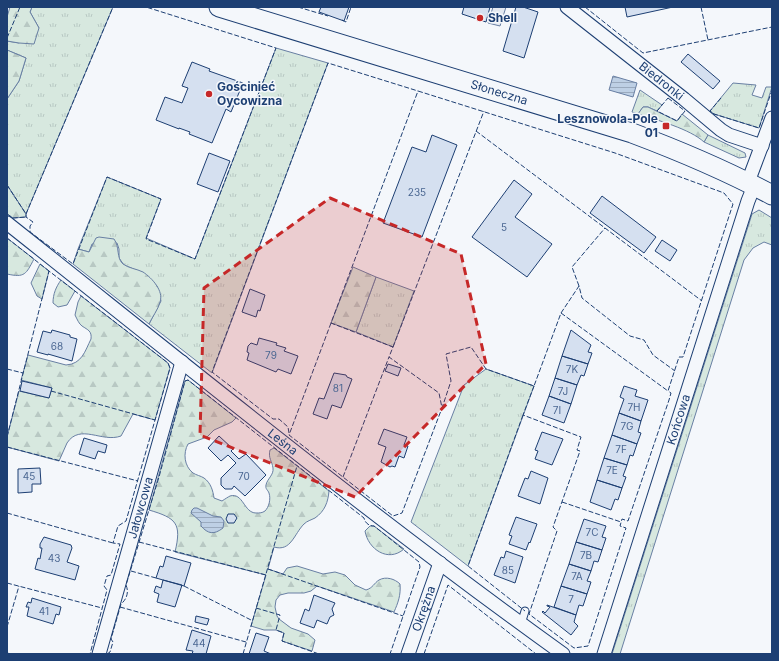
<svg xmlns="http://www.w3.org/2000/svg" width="779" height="661" font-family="Inter,sans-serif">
<defs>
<pattern id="grass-tufts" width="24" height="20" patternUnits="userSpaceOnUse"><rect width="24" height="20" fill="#d7e8df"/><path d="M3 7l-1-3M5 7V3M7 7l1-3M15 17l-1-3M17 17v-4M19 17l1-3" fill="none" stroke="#b8c8c3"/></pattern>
<pattern id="forest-firs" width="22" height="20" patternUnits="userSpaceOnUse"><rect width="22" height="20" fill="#d7e8df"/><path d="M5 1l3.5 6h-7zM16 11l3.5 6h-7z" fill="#b8c8c3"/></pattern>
<pattern id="water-rules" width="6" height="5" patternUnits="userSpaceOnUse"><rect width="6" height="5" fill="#bed0e5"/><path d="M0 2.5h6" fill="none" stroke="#9aaabe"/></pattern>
</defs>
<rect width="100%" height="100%" fill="#f4f7fb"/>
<path fill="url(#grass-tufts)" stroke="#687fa3" d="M32,7H113L26,214L7,185V99L19,81L26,58L7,50V41L19,43L39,28L30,12Z
M276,48L328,63L212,373L149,324L161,301L157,286L151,280L143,273L124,265L119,258V249L117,243L92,244L89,252L78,249L107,177L161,199L146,238L195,259Z
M733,83L756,85L752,95L762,98L766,87H772L759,128L714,114L710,111Z
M640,90L662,105L657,111L648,107H643L638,114L632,112Z
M708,135L745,153L746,157L739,158L704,142Z
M759,210L772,218V245L764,242L753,248L744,260L620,654H612L752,214Z
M376,277L414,291L393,347L356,332Z
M486,369L534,386L468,566L411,522L464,385Z"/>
<path fill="url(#forest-firs)" stroke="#687fa3" d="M10,7H32L30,12L39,28L34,44L19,43L7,41V17Z
M7,50L26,58L19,81L7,99Z
M643,107H648L677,121L682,114L708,135L704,142C690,129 657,120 638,114Z
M7,185L26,214V217L13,218L7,214Z
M99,237L114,239C120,247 116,258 123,264C128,268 137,269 143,272C152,278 164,291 160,302C158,310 152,317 149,324L73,264L78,249L89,252L96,238Z
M7,238L34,259C26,274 25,278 7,274Z
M40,264L49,271L42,299L37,296L31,283Z
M353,267L376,277L356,332L331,323Z
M61,280L75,291L67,305L58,307L53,303C53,294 56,287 61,280Z
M81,296L168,363L170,368L155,420L133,414L121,436C102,443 80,423 67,443C64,449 62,455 59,461L7,447V437L19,391L49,398L52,388L21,380L28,355L66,365C82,364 85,351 91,339C92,331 88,330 82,326C79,324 77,319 75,315L78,302Z
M188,380L236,418L232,422L214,430L207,437L188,444C183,453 184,466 193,473C196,475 201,476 204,478C211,483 213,491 214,498L222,501C225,499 228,497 230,496C243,492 244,513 256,513C260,513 262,513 265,511C269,507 271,499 269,493C268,490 265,489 266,485C267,479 274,475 273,468C272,461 268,458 270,450L274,448L329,491C328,502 325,511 315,518C311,520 307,521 304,524C294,534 291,552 274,547L268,569L283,574L287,568L297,566L323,574L335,572L345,575L355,585L366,590C373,588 374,583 379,580C386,576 395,579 400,584C401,595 398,603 394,612L317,586L311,591L304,593H288L280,595L276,600L275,607L277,616L279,619L291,628L308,634L315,640L312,651L282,641L284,633L276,630H264L251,626L266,575L175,552C182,523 176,518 149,510L185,381Z
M370,526H374L404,549C388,563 368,549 365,531Z"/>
<path fill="#e3e8f0" stroke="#687fa3" d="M493,7H506L500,26L488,23Z"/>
<path fill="url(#water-rules)" stroke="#687fa3" d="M613,76L637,83L633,97L609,90Z
M194,508H197L213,516L221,517L224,521L223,528C214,535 208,534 201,526V522L191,513L192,510Z"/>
<path fill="#d5e0f0" stroke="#1d3f73" d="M321,7H349L344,21L319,12Z
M464,7H490L486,22L462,14Z
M516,7H523L538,12L524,58L503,51Z
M625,7H673L627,17Z
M688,54L720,81L713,89L681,62Z
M192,62L210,69L209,71L243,83L231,112L226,109L212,143L189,134L190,132L179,128V129L156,120L165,97L182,103L188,88L182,86Z
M432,135L457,145L422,237L383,223L412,147L426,152Z
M209,153L230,161L218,192L197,184Z
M514,180L532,194L515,217L552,244L527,277L472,237Z
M602,196L656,237L644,253L590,213Z
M662,240L677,250L670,261L655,251Z
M250,289L265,295L260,311L258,310L256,317L242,312Z
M52,330L70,335V337L77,339L72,361L48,354V355L37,352L43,331L51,333Z
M571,330L591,345L588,352L592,353L588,364L562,356Z
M259,338L277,343L276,345L286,348L284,351L298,356L291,374L278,369L276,372L247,360L249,353L247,352L248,346L251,343L257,345Z
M562,356L588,364L584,376L581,375L577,385L555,378Z
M388,364L401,368L398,376L385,371Z
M334,373L346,375L347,377L352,379L341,408L332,405L327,419L313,414L319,398L324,399Z
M555,378L577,385L571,404L549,396Z
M22,381L52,388L49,398L20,391Z
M624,386L637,390L635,396L648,400L641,421L619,413L624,399L620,397Z
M549,396L571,404L564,423L542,415Z
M619,413L641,421L638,432L641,433L637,444L612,435Z
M384,429L407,437L404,445L408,446L404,458L399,456L395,467L392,466L390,467L381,462L386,447L378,444Z
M542,432L563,439L552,465L535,459L538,451L535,450Z
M612,435L637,444L633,456L630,455L627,465L604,458Z
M219,436L233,449L231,451L239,459L246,454L266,475L245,496L234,486L232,489H225L221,485V478L236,463L228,455L221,461L208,448Z
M84,438L107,445L105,453L98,451L95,459L79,454Z
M604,458L627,465L623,476L626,477L622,488L597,480Z
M40,468L41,484H32V492L18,493V469Z
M531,471L548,478L540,504L518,496L525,478L528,479Z
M597,480L622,488L618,500L615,499L611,510L590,502Z
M228,514H234L237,518L234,523H228L226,519Z
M516,517L537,524L530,543L529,542L526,550L509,544L512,536L509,535Z
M584,519L606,526L602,537L606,538L602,550L576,542Z
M44,537L71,545L72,548L67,562L79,566L75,580L35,569L38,558L40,559L42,548H40V544Z
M576,542L602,550L598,562L594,561L591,571L569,564Z
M506,551L523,557L515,583L494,575L501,557L504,558Z
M166,556L191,563L184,586L156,578L160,566L163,567Z
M569,564L591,571L587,581L591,582L587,594L561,586Z
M163,580L182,585L175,607L157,602L159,594L154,592L156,586L161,588Z
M561,586L587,594L583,606L579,605L576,615L554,607Z
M314,595L335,603L332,609L334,615L330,617L327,624L317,620L314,628L300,623L305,609L309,611Z
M32,598L61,607L59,615L56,614L53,624L27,616L29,607H26L28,602L31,603Z
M547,605L576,615L574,622L578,626L571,635L542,612L543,611L545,613L550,607L547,606Z
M196,616L209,619L207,625L195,622Z
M192,630L211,636L206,654H192L193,651L186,650Z
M256,633L269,637L264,651L271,654H249Z"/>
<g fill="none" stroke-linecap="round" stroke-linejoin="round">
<defs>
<path id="service" d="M521,624L525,611"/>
<g id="minor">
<path id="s1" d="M567,7L684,99L721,130L729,135L762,146"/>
<path d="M748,182L772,118"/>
<path id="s2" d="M7,223C191,369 372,517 563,654"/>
<path id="s3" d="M99,654L182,362"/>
<path id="s4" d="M408,654L440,563"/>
<path id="s5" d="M604,654L748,201L754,186"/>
</g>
<g id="secondary">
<path id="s6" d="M219,7L632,133C680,151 727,171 772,195"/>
</g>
</defs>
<use href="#service" stroke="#1d3f73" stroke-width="9"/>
<use href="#minor" stroke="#1d3f73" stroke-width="15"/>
<use href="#secondary" stroke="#1d3f73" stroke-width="21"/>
<use href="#service" stroke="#f4f7fb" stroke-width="7"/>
<use href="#minor" stroke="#f4f7fb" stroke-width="13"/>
<use href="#secondary" stroke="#f4f7fb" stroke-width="19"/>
<path stroke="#1d3f73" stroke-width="1" stroke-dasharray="5 2" stroke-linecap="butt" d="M298,7L328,16
M585,7L643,53L772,27
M701,7L708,40
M342,20L346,22L351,7
M7,38L20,7
M418,91L615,153L724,193L733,204L683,357H679L668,391L561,313L534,386L486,369L471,347L446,354L451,381L442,408L439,393L389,357L393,347L331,323Z
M668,98L685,111L677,121L657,111Z
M721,98L710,111L714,114L759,128L771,93
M476,131L702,301
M7,185L26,214V217L33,222L30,226V232L73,264L107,177L161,199L146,239L195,259L276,48L146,7
M7,214L13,218L26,217
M26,214L113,7
M7,238L49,271
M579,286L572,267L605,228
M561,313L579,286L582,298L630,336L644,340L653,355L675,371
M331,323L289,435L393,516L402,513L442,408
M393,347L484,111
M7,369L23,373
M534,386L523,415L581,437L577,450L580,451L553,527L557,531L529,614L574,648L588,646L626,528L620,526L622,519L628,521L669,400L671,393L668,391
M51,391L155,420
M523,415L468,566L525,611
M289,433L288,427L279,419H273L212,372L328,63L418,91
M7,437L49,271L168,363L170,368L126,521L118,526L113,543L120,544L111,575L107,576L104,586L107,590L90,654
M7,447L138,481
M343,477L389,357
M562,502L621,522
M7,513L113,543
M139,542L266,575
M268,569L403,616
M131,571L156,578
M7,583L102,608
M184,586L253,621
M120,607L246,642
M256,608L280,615L276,630L284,633L282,641L319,654
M7,627L19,586
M7,653L11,654
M107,654L110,652L113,642L111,639L121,604C127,599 129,592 126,585L159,477L185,381L188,380L364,518C365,523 369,526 374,526L419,562L420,567L390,654
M243,654L297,466
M424,654L448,585L536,654"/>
</g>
<path fill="#c62828" fill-opacity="0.2" stroke="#c62828" stroke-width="3" stroke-dasharray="8 5" stroke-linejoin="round" d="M330,198L461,254L486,364L355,497L200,435L204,288Z"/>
<g fill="#c62828" stroke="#f4f7fb" stroke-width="1.5">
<circle cx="480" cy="18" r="4"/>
<circle cx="209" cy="94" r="4"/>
<rect x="662" y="122" width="8" height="8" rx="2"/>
</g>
<g text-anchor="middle" stroke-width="3" stroke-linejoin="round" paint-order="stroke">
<g font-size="10" fill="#4b6792">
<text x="417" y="196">235</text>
<text x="504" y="231">5</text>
<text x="57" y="350">68</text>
<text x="271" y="359">79</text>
<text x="572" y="373">7K</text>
<text x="338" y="392">81</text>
<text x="563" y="395">7J</text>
<text x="634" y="411">7H</text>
<text x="557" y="414">7I</text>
<text x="627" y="430">7G</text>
<text x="621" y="453">7F</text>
<text x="612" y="474">7E</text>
<text x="29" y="480">45</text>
<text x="244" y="480">70</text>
<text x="592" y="536">7C</text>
<text x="586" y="559">7B</text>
<text x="54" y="562">43</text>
<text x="508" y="574">85</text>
<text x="577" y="580">7A</text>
<text x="571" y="603">7</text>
<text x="44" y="615">41</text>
<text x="199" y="647">44</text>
</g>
<g font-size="12" font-weight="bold" fill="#1d3f73" stroke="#f4f7fb" text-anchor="start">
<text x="488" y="22">Shell</text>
<text x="217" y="91">Gościnieć<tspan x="217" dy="14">Oycowizna</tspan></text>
<text x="658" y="123" text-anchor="end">Lesznowola-Pole<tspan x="658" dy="14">01</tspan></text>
</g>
<g font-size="12" fill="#1d3f73" stroke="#f4f7fb">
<text dy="4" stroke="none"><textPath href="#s1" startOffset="120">Biedronki</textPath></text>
<text dy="4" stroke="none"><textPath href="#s6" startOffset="293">Słoneczna</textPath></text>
<text dy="4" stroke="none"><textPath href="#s5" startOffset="246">Końcowa</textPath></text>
<text dy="4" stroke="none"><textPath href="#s2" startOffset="352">Leśna</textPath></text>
<text dy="4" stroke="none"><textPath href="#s3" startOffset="152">Jałowcowa</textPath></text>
<text dy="4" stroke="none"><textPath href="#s4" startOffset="48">Okrężna</textPath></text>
</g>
</g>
<rect width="779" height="661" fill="none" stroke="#1d3f73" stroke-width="16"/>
</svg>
